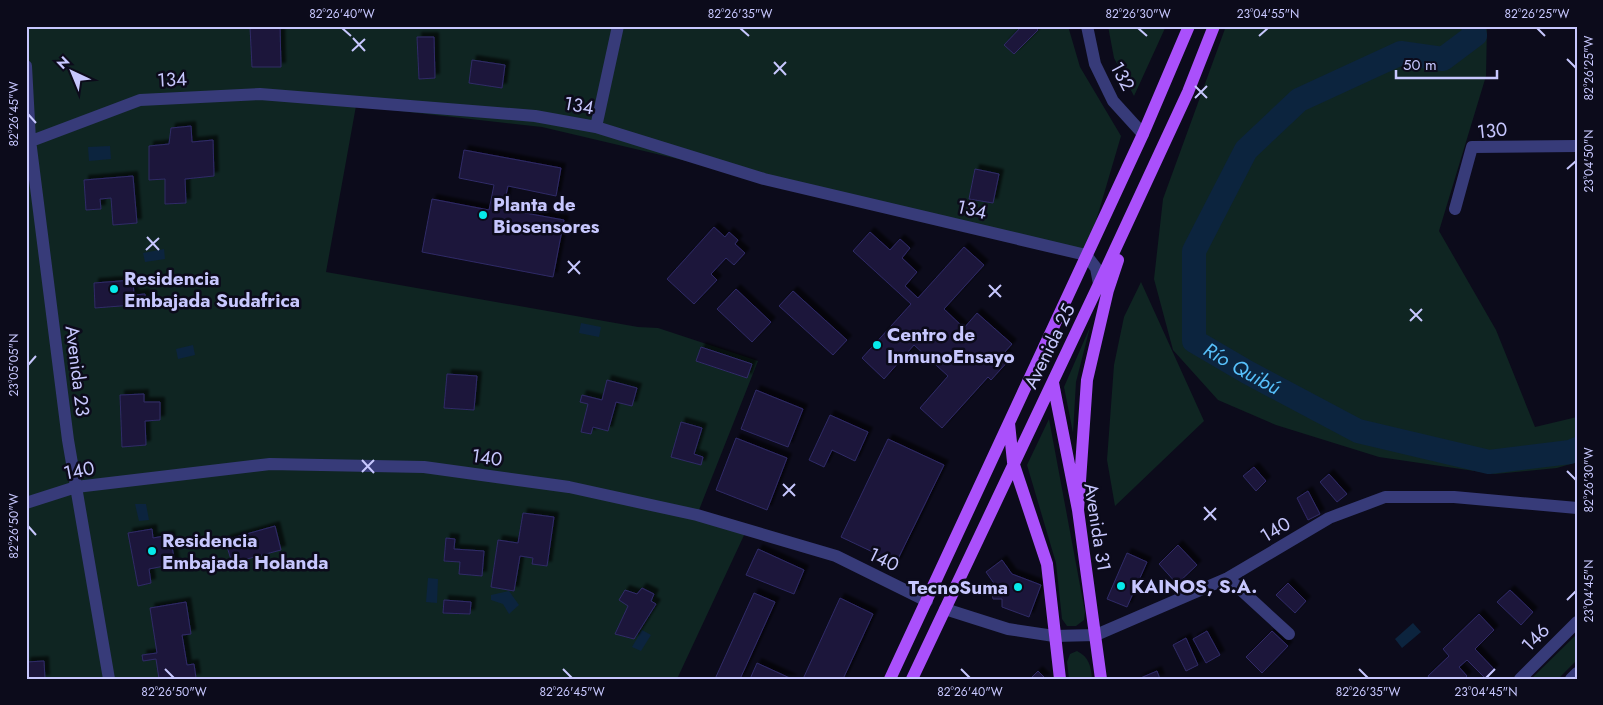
<svg xmlns="http://www.w3.org/2000/svg" width="1603" height="705" font-family="Jost,sans-serif">
<defs>
<filter id="shadow"><feDropShadow dx="4.5" dy="-4.5" stdDeviation="1" flood-color="#0009"/></filter>
</defs>
<rect width="100%" height="100%" fill="#0c0b1b"/>
<path fill="#0f2522" d="M26,26H1068L1080,67L1121,136L1086,255L542,127L356,106L326,272L638,327L658,328L758,361L697,515L746,531L677,679H26Z
M1108,26H1166L1134,96L1114,58Z
M1226,26H1487L1486,76L1439,231L1496,330L1535,427L1577,417V462L1557,468L1495,474L1379,457L1276,425L1218,400L1173,350L1154,279L1163,199Z
M1141,282L1204,421L1115,506L1107,460L1114,365L1124,317Z
M1090,327L1076,382L1073,433L1064,387Z
M1049,419L1085,612L1084,620L1076,626H1067L1062,619L1056,563L1027,465Z
M1577,634V660L1558,679H1531Z
M1077,651C1089,657 1091,666 1092,679H1069L1067,662L1070,654Z"/>
<path fill="#0c243e" d="M110,146L111,159L89,161L88,147Z
M164,249L165,259L145,262L143,253Z
M581,323L601,327L599,337L579,333Z
M193,345L195,355L178,359L176,349Z
M135,504H146L149,520L139,521Z
M428,578L438,579L437,603L426,602Z
M509,591L519,605L509,614L503,604L491,600V595Z
M1413,623L1421,632L1402,648L1395,639Z
M642,630L651,635L641,651L632,647Z"/>
<g fill="none" stroke-linecap="round" stroke-linejoin="round">
<path stroke="#0c243e" stroke-width="24" id="s1" d="M1473,26L1475,35L1443,59L1401,53L1299,100L1246,150L1194,251V341L1247,372L1358,431L1489,462L1570,452L1577,449"/>
</g>
<path fill="#1b183b" stroke="#302a67" filter="url(#shadow)" d="M280,26L281,67H252L250,27Z
M1022,26H1034L1038,30L1014,54L1004,45Z
M417,37H434L435,78L419,79Z
M472,60L505,65L502,88L469,83Z
M191,126L192,142L213,140L214,176L185,179L186,203L165,204V179L149,180V146L169,144L171,128Z
M464,150L561,168L556,196L508,186L503,209L564,220L553,277L422,252L432,199L489,210L494,185L459,178Z
M975,169L999,174L993,203L969,199Z
M133,176L137,223L113,225L111,198L100,199L101,209L86,210L84,180Z
M714,227L725,237L729,232L738,240L735,244L745,253L734,265L726,258L711,274L717,280L694,304L667,279Z
M870,232L890,250L900,239L910,248L902,258L917,272L905,286L918,298L964,247L984,265L944,309L964,328L977,313L1012,344L1004,353L1010,359L991,380L988,377L942,428L920,408L948,376L914,345L884,379L862,358L911,304L853,251Z
M133,280L134,295L145,294L146,304L95,308L94,283Z
M736,289L771,322L752,342L717,309Z
M793,291L847,340L833,355L779,306Z
M701,347L752,364L747,378L696,361Z
M447,374L477,376L474,410L444,408Z
M607,380L637,388L632,406L616,402L608,431L593,427L591,434L581,432L588,404L580,402L582,395L602,400Z
M756,390L803,409L788,447L741,429Z
M144,394V402H160V420L145,421L146,445L122,447L120,395Z
M830,415L868,432L855,461L832,450L824,467L809,460Z
M681,422L702,428L694,454L703,457L701,465L671,457Z
M736,438L787,458L767,510L716,490Z
M888,439L944,465L896,563L841,537Z
M1254,467L1266,481L1256,491L1243,476Z
M1329,474L1347,494L1337,502L1320,482Z
M1308,491L1320,514L1308,520L1297,498Z
M523,513L554,517L547,566L532,564L533,558L520,556L514,591L491,587L498,540L518,543Z
M275,526L281,550L232,563L225,540Z
M152,529L153,538L170,535L175,564L149,569L151,583L138,586L128,533Z
M446,538L455,539L454,549L484,551L482,576L459,574L460,562L444,561Z
M1178,545L1197,565L1177,584L1159,564Z
M758,549L804,570L794,594L746,575Z
M1127,553L1147,562L1127,607L1107,599Z
M1002,560L1012,574L1041,585L1029,617L1002,607V599H993L992,593L998,589L986,572Z
M1288,583L1306,601L1295,613L1276,595Z
M642,588L654,594L651,601L656,604L634,639L615,634L628,606L619,600L625,590L637,594Z
M1510,590L1533,612L1521,625L1497,602Z
M754,593L775,602L740,679H715Z
M840,598L873,614L843,679H803Z
M444,600L471,602L470,614L443,613Z
M186,602L191,634L182,635L187,665L194,664L196,678L159,679L156,659L143,661L142,655L157,653L150,608Z
M1479,614L1494,630L1475,649L1494,669L1485,678L1467,660L1459,667L1467,676L1464,679H1430L1428,676L1449,656L1443,649Z
M1207,631L1220,655L1206,663L1193,639Z
M1272,631L1288,646L1262,673L1246,657Z
M1186,638L1198,665L1186,671L1173,645Z
M44,661L45,679H26V662Z
M757,663L792,679H750Z
M1038,671L1046,679H1030Z
M1157,671L1160,679H1138Z"/>
<g fill="none" stroke-linecap="round" stroke-linejoin="round">
<path stroke="#373b79" stroke-width="12" d="M1087,26L1095,64L1113,101L1143,134
M26,66L30,140L68,440L109,679
M596,127L618,26
M26,143L140,100L260,94L535,116L596,127L764,179L1086,255L1096,268L1099,284
M1455,209L1472,147L1577,146
M26,503L76,487L270,464L424,467L569,487L697,515L836,556L927,601
M1228,578L1289,634
M945,609L1008,629L1054,636L1096,635L1228,578L1329,518L1385,497H1454L1577,508
M1520,679L1577,622
M1571,679L1577,673"/>
<path stroke="#aa50fb" stroke-width="12" d="M1053,383L1078,510L1101,679
M1009,423L1013,462L1047,564L1060,679
M1078,510L1087,380L1108,290L1118,260
M890,679L1143,134L1189,26
M912,679L1099,284L1188,92L1214,26"/>
</g>
<path fill="none" stroke="#c7c7fe" stroke-width="2" d="M342,28L351,36M740,28L749,36M1138,28L1147,36M1537,28L1545,36M1259,36L1268,28M353,38L365,51M352,51L365,39M1567,59L1576,68M774,62L786,75M774,74L786,62M1195,86L1207,98M1195,98L1207,86M28,114L36,123M1567,169L1576,161M147,237L159,250M146,250L159,238M568,261L580,274M568,273L580,261M989,285L1001,297M989,297L1001,285M1410,309L1422,321M1410,321L1422,309M28,365L36,356M362,460L374,473M1567,471L1576,480M362,472L374,460M783,484L795,496M783,496L795,484M1204,507L1216,520M1204,520L1216,508M28,526L36,535M1567,600L1576,591M165,669L174,678M563,669L572,678M961,669L970,678M1359,669L1368,678M1486,678L1495,669"/>
<g fill="#06eaea" stroke="#0c0b1b" stroke-width="2">
<circle cx="483" cy="215" r="5"/>
<circle cx="114" cy="289" r="5"/>
<circle cx="877" cy="345" r="5"/>
<circle cx="152" cy="551" r="5"/>
<circle cx="1121" cy="586" r="5"/>
<circle cx="1018" cy="587" r="5"/>
</g>
<g text-anchor="middle" stroke-width="5" stroke-linejoin="round" paint-order="stroke">
<g font-size="19" fill="#c7c7fe" stroke="#0c0b1b">
<text transform="translate(1123 76) rotate(62)" y="7">132</text>
<text transform="translate(172 79) rotate(-3)" y="7">134</text>
<text transform="translate(579 105) rotate(10)" y="7">134</text>
<text transform="translate(1492 130) rotate(-6)" y="7">130</text>
<text transform="translate(972 209) rotate(13)" y="7">134</text>
<text transform="translate(1049 346) rotate(-64)" y="7">Avenida 25</text>
<text transform="translate(78 371) rotate(83)" y="7">Avenida 23</text>
<text transform="translate(487 457) rotate(8)" y="7">140</text>
<text transform="translate(79 470) rotate(-11)" y="7">140</text>
<text transform="translate(1098 527) rotate(81)" y="7">Avenida 31</text>
<text transform="translate(1275 529) rotate(-31)" y="7">140</text>
<text transform="translate(884 559) rotate(26)" y="7">140</text>
<text transform="translate(1535 637) rotate(-45)" y="7">146</text>
</g>
<g font-size="19" font-weight="bold" fill="#c7c7fe" stroke="#0c0b1b" text-anchor="start">
<text x="493" y="211">Planta de<tspan x="493" dy="22">Biosensores</tspan></text>
<text x="124" y="285">Residencia<tspan x="124" dy="22">Embajada Sudafrica</tspan></text>
<text x="887" y="341">Centro de<tspan x="887" dy="22">InmunoEnsayo</tspan></text>
<text x="162" y="547">Residencia<tspan x="162" dy="22">Embajada Holanda</tspan></text>
<text x="1131" y="593">KAINOS, S.A.</text>
<text x="1008" y="594" text-anchor="end">TecnoSuma</text>
</g>
<g font-size="20" font-style="italic" fill="#57c0fb" stroke="#0c0b1b">
<text dy="7" stroke="none"><textPath href="#s1" startOffset="536">Río Quibú</textPath></text>
</g>
</g>
<rect width="1603" height="705" fill="none" stroke="#0c0b1b" stroke-width="55"/>
<g transform="translate(72 72) rotate(316)" stroke="#0c0b1b" stroke-width="4" paint-order="stroke">
<path d="M0-4L9 19L0 12L-9 19Z" fill="#c7c7fe"/>
<text y="-8" font-size="14" font-weight="bold" text-anchor="middle" fill="#c7c7fe">N</text>
</g>
<path d="M1396 70v8h101v-8" fill="none" stroke="#c7c7fe" stroke-width="2.5"/>
<text x="1403" y="70" font-size="15" fill="#c7c7fe" stroke="#0c0b1b" stroke-width="4" paint-order="stroke">50 m</text>
<rect x="28" y="28" width="1548" height="650" fill="none" stroke="#c7c7fe" stroke-width="2"/>
<g font-size="12" text-anchor="middle" fill="#c7c7fe">
<text x="342" y="18">82°26'40"W</text>
<text x="740" y="18">82°26'35"W</text>
<text x="1138" y="18">82°26'30"W</text>
<text x="1268" y="18">23°04'55"N</text>
<text x="1537" y="18">82°26'25"W</text>
<text transform="translate(1589 68) rotate(-90)" y="4">82°26'25"W</text>
<text transform="translate(14 114) rotate(-90)" y="4">82°26'45"W</text>
<text transform="translate(1589 161) rotate(-90)" y="4">23°04'50"N</text>
<text transform="translate(14 365) rotate(-90)" y="4">23°05'05"N</text>
<text transform="translate(1589 480) rotate(-90)" y="4">82°26'30"W</text>
<text transform="translate(14 526) rotate(-90)" y="4">82°26'50"W</text>
<text transform="translate(1589 591) rotate(-90)" y="4">23°04'45"N</text>
<text x="174" y="696">82°26'50"W</text>
<text x="572" y="696">82°26'45"W</text>
<text x="970" y="696">82°26'40"W</text>
<text x="1368" y="696">82°26'35"W</text>
<text x="1486" y="696">23°04'45"N</text>
</g>
</svg>
